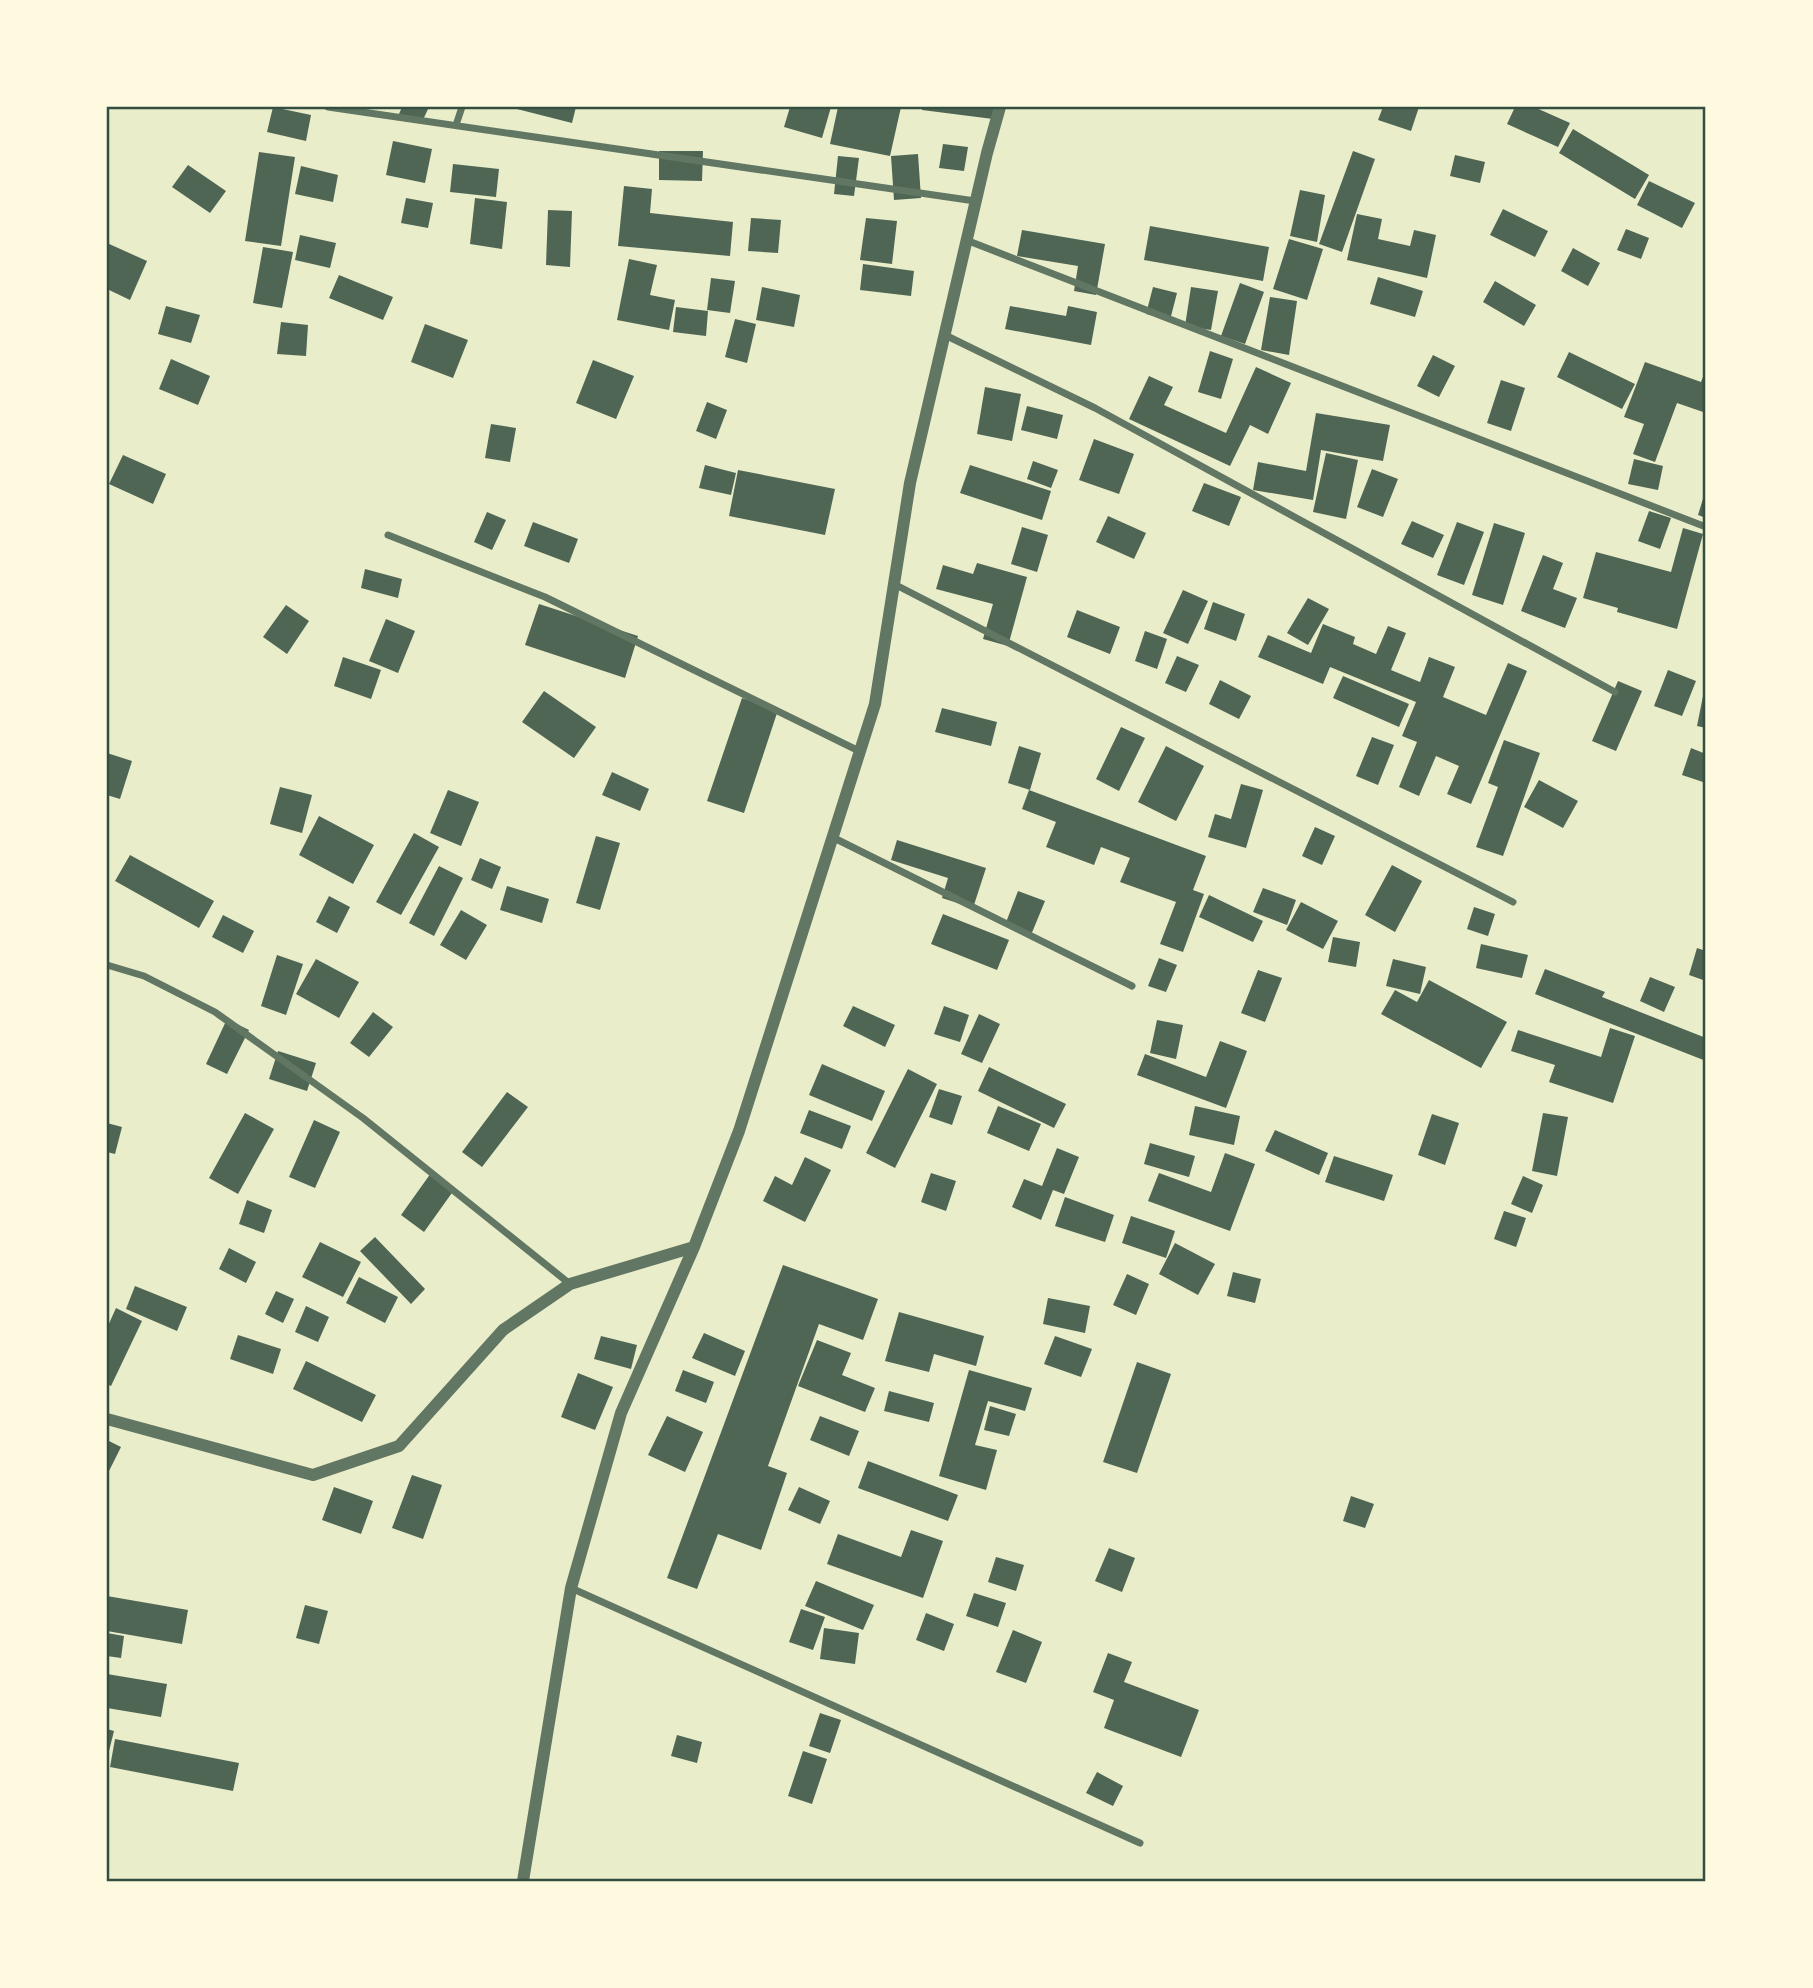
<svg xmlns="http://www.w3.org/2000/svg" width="1813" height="1988" font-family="'Crimson Pro',serif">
<rect width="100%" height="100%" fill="#e9edc9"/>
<path fill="#4f6655" d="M273,107L311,115L306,141L267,132Z
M402,107H429L421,124L399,114Z
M509,107H576L572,123Z
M790,107H831L822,138L784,127Z
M838,107H901L890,156L830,144Z
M922,107H995L993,119L922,110Z
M1383,107H1419L1411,131L1378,120Z
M1515,107H1534L1570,123L1558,147L1507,124Z
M1573,129L1649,175L1635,199L1559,153Z
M393,141L432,149L425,183L386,175Z
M943,144L968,147L964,171L939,168Z
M659,151H703L702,181L659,180Z
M1353,151L1375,159L1342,252L1319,244Z
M259,152L295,157L281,246L245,241Z
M918,154L921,198L894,200L891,156Z
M1455,155L1485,162L1480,183L1450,176Z
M838,156L859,158L854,196L834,194Z
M453,164L499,169L496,197L450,192Z
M188,165L226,191L210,213L172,187Z
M301,166L338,175L333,202L295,194Z
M1649,181L1695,203L1682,228L1637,205Z
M624,186L652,189L650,213L733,222L730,256L618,246Z
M1300,190L1325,195L1317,242L1290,236Z
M406,198L433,203L428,228L401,223Z
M475,198L507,202L502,249L470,244Z
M1503,209L1548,231L1535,257L1490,235Z
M548,210L572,211L570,267L546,265Z
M1357,214L1382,219L1378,239L1410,246L1414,230L1436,235L1427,278L1347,260Z
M751,218L781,220L778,253L748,251Z
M866,218L897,221L892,264L860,260Z
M1150,226L1269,247L1263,281L1144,260Z
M1626,229L1649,238L1641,259L1617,250Z
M1022,230L1105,244L1096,295L1074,291L1078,266L1017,256Z
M300,235L336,243L330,268L295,260Z
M1289,239L1323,249L1307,300L1273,289Z
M107,243L147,261L130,300L107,289Z
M263,247L293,252L282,308L253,303Z
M1573,248L1600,263L1588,286L1561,271Z
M629,259L657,265L650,295L675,300L669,330L617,320Z
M863,264L914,271L911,296L860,290Z
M339,275L393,297L383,320L329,298Z
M1378,277L1423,291L1415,317L1370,304Z
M711,278L735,281L730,313L707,310Z
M1495,281L1536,305L1524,326L1483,302Z
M1240,283L1264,292L1245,344L1221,336Z
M762,287L800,295L794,327L756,320Z
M1153,287L1177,293L1170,320L1146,314Z
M1191,287L1218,291L1211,330L1185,326Z
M1270,297L1297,301L1289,355L1261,350Z
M166,306L200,315L191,343L158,334Z
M1010,306L1066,316L1068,306L1097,312L1091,345L1005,329Z
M676,307L708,311L706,336L673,332Z
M735,319L756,324L747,363L725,357Z
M281,322L308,325L306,356L277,354Z
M425,324L468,340L453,378L411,362Z
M1210,351L1233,359L1221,399L1198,392Z
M1569,352L1635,384L1622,409L1557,377Z
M1433,355L1455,366L1439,397L1417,386Z
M171,359L210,376L198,405L159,389Z
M593,360L634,376L616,419L576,403Z
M1645,362L1701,382L1706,369V413L1677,403L1655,462L1633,454L1644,424L1624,417Z
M1256,367L1291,383L1268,434L1250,425L1230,466L1129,419L1149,376L1173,387L1164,405L1226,433Z
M1501,380L1525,388L1511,431L1487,423Z
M985,387L1021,394L1012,441L977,434Z
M707,402L727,410L716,439L696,431Z
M1027,406L1063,415L1057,439L1021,430Z
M1316,413L1390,425L1383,461L1321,450L1313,500L1253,490L1258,462L1306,471Z
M491,424L516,428L510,462L485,458Z
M1094,439L1134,454L1119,494L1079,480Z
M1326,453L1358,460L1346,519L1313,512Z
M123,455L166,474L153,504L109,484Z
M1634,459L1663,466L1658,490L1628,484Z
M1033,461L1058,470L1051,488L1027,479Z
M705,465L736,473L731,495L699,488Z
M970,465L1051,491L1042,520L960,493Z
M1372,469L1398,479L1383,517L1357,507Z
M738,470L835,489L825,535L729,516Z
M1204,483L1241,497L1229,526L1192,511Z
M1706,489V518L1698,515Z
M1649,511L1671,518L1660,549L1638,541Z
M487,512L506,520L492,550L474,542Z
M1108,516L1146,533L1134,559L1096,542Z
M1412,521L1444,535L1433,558L1401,544Z
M533,522L578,539L569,563L524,546Z
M1457,522L1484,532L1464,585L1437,575Z
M1494,523L1525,533L1503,605L1472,595Z
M1022,527L1048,535L1037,572L1011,564Z
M1683,528L1703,534L1677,629L1617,612L1618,608L1583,598L1596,552L1671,572Z
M1543,555L1563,563L1553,589L1577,598L1565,628L1521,611Z
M977,563L1027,577L1008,646L983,639L993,604L936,589L943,565L973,574Z
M365,569L402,579L398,598L361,588Z
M1183,590L1208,601L1188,644L1163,633Z
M1308,598L1329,609L1308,645L1287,633Z
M1213,602L1245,614L1236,641L1204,629Z
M539,604L638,636L625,678L525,645Z
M286,605L309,621L287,654L263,637Z
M1077,610L1120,627L1110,654L1067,637Z
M386,619L415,631L398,673L369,661Z
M1323,624L1355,637L1353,644L1376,654L1388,626L1406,633L1391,670L1420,682L1429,657L1455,667L1443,697L1486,715L1508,663L1527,671L1471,804L1447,794L1459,766L1436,756L1419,796L1399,787L1417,742L1402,736L1416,702L1330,667L1323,684L1258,657L1268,635L1311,653Z
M1145,631L1167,639L1157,669L1135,661Z
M1177,656L1199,665L1186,692L1165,683Z
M343,657L381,670L371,699L334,686Z
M1668,670L1696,681L1682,716L1654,706Z
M1343,676L1409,704L1399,727L1333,698Z
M1220,680L1251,696L1239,719L1209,704Z
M1618,681L1642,691L1616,751L1592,741Z
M1705,686H1706V728L1697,726Z
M544,691L596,727L574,758L522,722Z
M742,698L778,710L744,813L707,801Z
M942,708L997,722L991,746L935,732Z
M1121,727L1145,738L1119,791L1096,779Z
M1372,737L1394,745L1378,785L1356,776Z
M1504,740L1540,753L1503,856L1476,847L1498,787L1488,783Z
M1019,746L1041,753L1030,790L1008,783Z
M1166,746L1204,766L1176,821L1138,802Z
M1691,748L1706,754V783L1682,775Z
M107,753L132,761L120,799L107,795Z
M612,772L649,789L640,811L602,795Z
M1539,780L1578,801L1563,828L1524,807Z
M1241,784L1263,790L1246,848L1208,837L1215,814L1231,819Z
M280,787L312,795L302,833L270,824Z
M448,790L479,802L461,846L430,833Z
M1029,790L1206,856L1193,890L1204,894L1183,952L1160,944L1176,902L1120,882L1130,858L1101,847L1094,865L1046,847L1056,822L1022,809Z
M319,816L374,845L353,884L299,855Z
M1315,827L1335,836L1322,865L1302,856Z
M414,833L439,847L401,915L376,902Z
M596,836L620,843L600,910L576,903Z
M897,840L986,868L973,908L942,898L948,878L891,860Z
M130,855L214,901L199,928L115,881Z
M480,858L501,867L492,889L471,880Z
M1392,865L1422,881L1395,932L1365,915Z
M439,866L463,878L434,936L409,923Z
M507,886L549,899L542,923L500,910Z
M1263,888L1296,900L1287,925L1253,912Z
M1018,891L1045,901L1031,935L1005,925Z
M1209,895L1263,921L1253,942L1199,917Z
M329,896L350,907L337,933L316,922Z
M1301,902L1338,921L1323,949L1286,930Z
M1474,907L1495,914L1488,936L1467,929Z
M461,910L487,925L466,960L440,945Z
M943,914L1009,940L997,970L931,944Z
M223,915L254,931L243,953L212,937Z
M1333,937L1360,942L1356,967L1328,962Z
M1481,944L1528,955L1522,978L1476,968Z
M1697,948L1706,951V981L1689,975Z
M277,955L303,964L286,1015L261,1006Z
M1159,958L1177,965L1166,992L1148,986Z
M316,959L359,982L339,1018L296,994Z
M1393,959L1426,967L1420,994L1386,986Z
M1545,969L1605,992L1602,997L1706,1038V1061L1535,994Z
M1258,970L1282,978L1265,1022L1241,1013Z
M1650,977L1675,987L1664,1012L1640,1001Z
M1429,980L1507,1022L1481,1068L1381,1014L1395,990L1417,1002Z
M853,1006L895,1025L885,1047L843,1026Z
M944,1006L969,1015L960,1042L934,1034Z
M373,1012L393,1027L369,1057L350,1043Z
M979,1014L1000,1024L982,1063L961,1054Z
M227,1019L249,1030L227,1074L206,1064Z
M1157,1020L1183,1025L1176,1059L1150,1053Z
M1610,1028L1635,1036L1613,1103L1549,1082L1555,1065L1511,1051L1518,1030L1601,1057Z
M1220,1041L1247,1051L1226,1108L1137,1075L1145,1054L1206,1077Z
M278,1051L316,1063L307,1091L269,1079Z
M822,1064L885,1091L872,1121L809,1095Z
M989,1067L1066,1104L1054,1128L978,1091Z
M908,1069L937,1084L895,1168L866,1153Z
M939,1089L962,1096L952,1125L929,1117Z
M507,1092L528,1107L482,1167L462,1152Z
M998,1106L1041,1124L1029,1151L987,1133Z
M1195,1106L1240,1116L1234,1145L1189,1135Z
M809,1110L851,1126L842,1149L800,1133Z
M245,1113L274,1129L238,1194L209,1178Z
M1543,1113L1568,1117L1557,1176L1532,1171Z
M1432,1114L1459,1123L1445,1165L1418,1155Z
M314,1120L340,1132L315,1188L289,1177Z
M107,1123L122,1127L115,1154L107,1152Z
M1275,1130L1328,1153L1319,1175L1265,1151Z
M1150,1143L1195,1156L1189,1177L1144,1164Z
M1057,1148L1079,1157L1064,1194L1053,1190L1041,1220L1012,1207L1024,1179L1042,1186Z
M1225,1153L1255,1164L1230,1231L1148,1201L1159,1173L1211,1192Z
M1334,1156L1393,1175L1384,1201L1325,1182Z
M805,1157L831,1170L805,1222L763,1201L775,1176L792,1185Z
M431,1173L454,1190L424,1232L401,1215Z
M931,1173L956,1181L946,1211L921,1202Z
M1523,1176L1543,1185L1532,1213L1511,1204Z
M1065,1197L1114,1215L1105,1242L1055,1226Z
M247,1200L272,1210L264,1233L239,1224Z
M1504,1211L1526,1218L1516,1247L1494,1239Z
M1131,1216L1175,1231L1166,1258L1122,1243Z
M375,1237L425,1289L411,1304L360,1251Z
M320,1242L361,1262L343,1297L302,1277Z
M1175,1243L1215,1264L1198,1295L1159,1274Z
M229,1248L256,1262L246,1283L219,1269Z
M783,1265L878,1299L863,1340L819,1324L768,1466L787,1473L761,1550L718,1534L697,1589L667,1578Z
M1233,1272L1261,1279L1255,1303L1227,1296Z
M1127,1274L1149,1284L1136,1315L1113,1305Z
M359,1277L398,1297L385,1323L346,1303Z
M135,1286L187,1307L177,1331L126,1309Z
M276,1291L294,1299L283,1323L265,1314Z
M1048,1298L1090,1306L1085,1333L1043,1324Z
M306,1306L329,1317L318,1342L295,1332Z
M116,1308L142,1321L111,1386L107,1384V1328Z
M899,1312L984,1336L976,1366L934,1354L929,1372L885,1361Z
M704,1333L745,1351L735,1376L692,1358Z
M238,1335L281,1349L273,1374L230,1359Z
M601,1336L637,1345L631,1369L594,1359Z
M1055,1336L1092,1349L1081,1377L1044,1364Z
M817,1340L851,1353L842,1375L875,1388L865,1412L798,1386Z
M306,1361L376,1395L362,1422L293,1389Z
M1137,1362L1171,1374L1137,1473L1103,1462Z
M683,1370L714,1382L706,1403L675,1391Z
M969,1370L1032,1388L1025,1411L988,1401L975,1445L997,1450L986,1490L939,1476Z
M578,1373L613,1387L595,1430L561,1417Z
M889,1391L934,1403L929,1422L884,1411Z
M990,1406L1016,1414L1009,1436L984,1430Z
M667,1416L703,1432L685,1472L648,1455Z
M820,1416L859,1431L849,1456L810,1440Z
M107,1440L121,1447L107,1475Z
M868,1461L958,1495L948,1521L858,1488Z
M412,1475L442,1485L423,1539L392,1528Z
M334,1487L373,1501L361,1534L322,1520Z
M799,1487L830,1501L820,1524L788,1510Z
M1351,1496L1374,1504L1365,1528L1343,1521Z
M911,1530L943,1541L923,1598L827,1564L838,1534L901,1557Z
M1109,1548L1135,1558L1122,1592L1095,1581Z
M996,1557L1024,1565L1016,1591L988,1582Z
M816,1581L874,1605L863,1630L805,1606Z
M974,1593L1006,1603L998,1627L966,1616Z
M107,1596L188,1610L182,1644L107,1631Z
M305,1605L328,1611L319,1644L296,1638Z
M801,1609L825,1617L813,1650L789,1642Z
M926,1613L954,1624L944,1651L916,1640Z
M824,1628L859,1633L855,1664L820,1659Z
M1013,1630L1042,1642L1026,1683L996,1672Z
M107,1633L124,1636L121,1658L107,1656Z
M1108,1653L1132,1662L1124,1682L1199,1710L1181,1757L1104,1728L1114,1700L1093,1692Z
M107,1674L167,1684L161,1717L107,1708Z
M820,1713L841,1720L830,1753L809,1746Z
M107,1729L114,1731L108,1755H107Z
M677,1735L702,1742L697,1763L671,1756Z
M115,1739L239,1763L233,1791L110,1767Z
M803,1751L827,1759L812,1804L788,1796Z
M1097,1772L1123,1786L1113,1806L1086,1793Z"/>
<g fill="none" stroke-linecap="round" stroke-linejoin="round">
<path stroke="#617663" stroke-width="7" d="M328,107L975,201
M456,125L462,107
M966,240L1706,527
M945,335L1095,408L1615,692
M388,535L545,597L859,751
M894,584L1513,902
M832,837L1132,986
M107,965L144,976L215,1012L363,1118L570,1284
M571,1588L1140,1843"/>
<path stroke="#617663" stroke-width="12" d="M107,1419L313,1475L399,1446L503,1330L570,1284L694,1247
M523,1881L571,1588L621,1413L694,1247L739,1131L875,704L910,483L987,153L1000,107"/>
</g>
<rect width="1813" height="1988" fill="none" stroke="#fefae0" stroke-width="217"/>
<rect x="108" y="108" width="1596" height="1772" fill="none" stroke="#344e41" stroke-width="2.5"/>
</svg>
